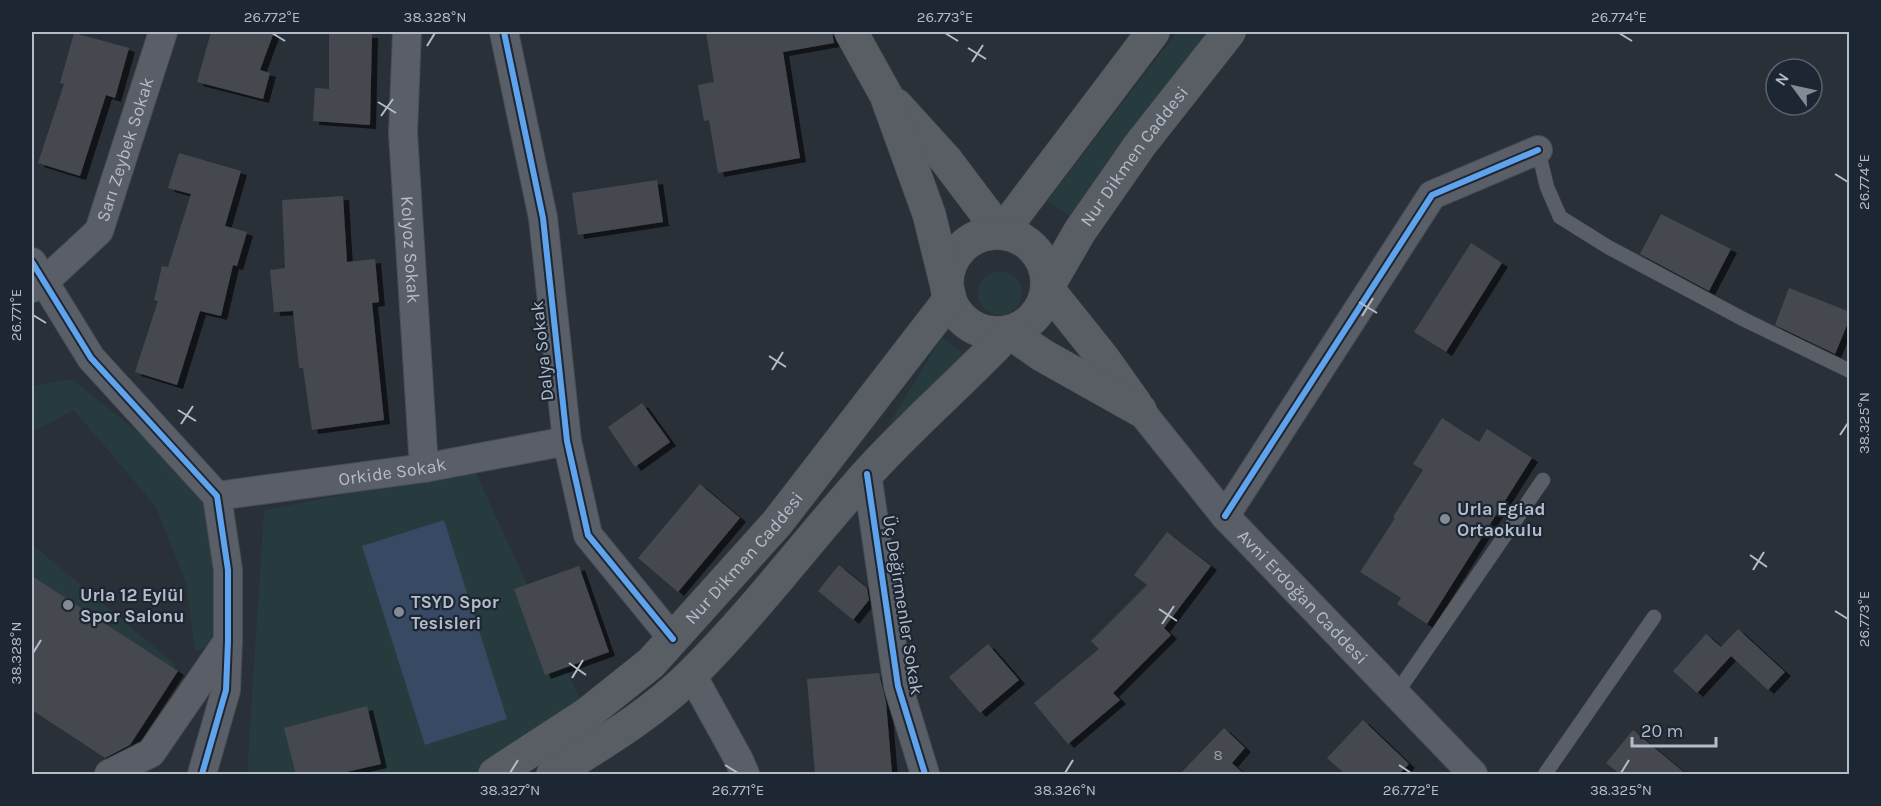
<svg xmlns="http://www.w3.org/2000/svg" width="1881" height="806" font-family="Karla,sans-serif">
<defs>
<filter id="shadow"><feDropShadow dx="6" dy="4" stdDeviation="0" flood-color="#0009"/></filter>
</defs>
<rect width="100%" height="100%" fill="#2a3038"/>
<path fill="#273a3e" d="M1177,32H1217L1071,217L1047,201Z
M978 293a22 22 0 1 1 44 0a22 22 0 1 1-44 0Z
M942,337L966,355L887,427Z
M72,379L217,496L228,641L195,651L186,582L156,507L74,410L32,432V386Z
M474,469L587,714L495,774H247L264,510Z
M32,544L176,665L126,746L32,679Z"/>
<path fill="#384963" d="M444,520L507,719L425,745L362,546Z"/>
<path fill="#444950" filter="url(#shadow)" d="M211,32H274L260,70L270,73L263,99L197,82Z
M706,32H832L834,43L783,52L800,158L718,173L709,120L704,121L698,85L714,82Z
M74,33L129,48L115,98L106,95L80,176L38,163L64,84L60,83Z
M329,34H372L370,125L313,121L315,88L329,89Z
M179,153L241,171L225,226L247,232L237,266L233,265L221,316L200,311L177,385L135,372L158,301L154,300L162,266L168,267L191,194L168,188Z
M657,180L663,222L578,235L572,193Z
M343,196L347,262L375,259L379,302L372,303L384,420L312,430L303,368H299L293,311L274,312L270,270L285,268L282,200Z
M1661,214L1731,249L1709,291L1640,254Z
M1471,243L1502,263L1446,352L1414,332Z
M1789,288L1850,312V318L1835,354L1775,325Z
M642,403L670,442L635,467L608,427Z
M1442,418L1479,442L1487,429L1532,458L1427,624L1397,604L1401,598L1360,572L1395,518L1393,517L1423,470L1413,464Z
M700,484L740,518L678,592L638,558Z
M1167,532L1211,566L1164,628L1171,635L1113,693L1120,700L1068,744L1034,703L1099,649L1091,641L1147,585L1134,575Z
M839,565L867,588L869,600L853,620L818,591Z
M579,566L609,652L545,675L514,589Z
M32,576L178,671L130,745L105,758L32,710Z
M1738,629L1785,672L1768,690L1731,656L1697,693L1673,671L1706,634L1721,647Z
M988,644L1019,680L980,713L949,677Z
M879,673L886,702L892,774H815L807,679Z
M367,706L381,764L338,774H296L284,728Z
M1363,720L1409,764L1399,774H1345L1327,758Z
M1224,728L1245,748L1232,763L1244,774H1180Z
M1633,730L1686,774H1620L1606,763Z"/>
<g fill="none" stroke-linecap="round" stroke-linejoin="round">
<defs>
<path id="lane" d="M1538,150L1547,187L1560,217L1608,247L1743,319L1850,371
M1396,694L1543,480
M1545,774L1654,617"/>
<g id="street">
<path id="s1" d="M407,32L403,133L424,468"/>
<path d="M504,32L543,218L567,441L588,535L673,639"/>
<path d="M32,262L91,358L217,496L228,570V641L226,690L202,774"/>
<path id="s2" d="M32,288L44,282L99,231L163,32"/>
<path id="s3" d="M1140,410L1225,516L1473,774"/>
<path d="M867,474L898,686L925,774"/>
<path id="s4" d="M217,496L424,468L567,441"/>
<path d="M1225,516L1432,195L1538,150"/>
<path d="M692,675L739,760L745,774"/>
<path d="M109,774L151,753L228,641"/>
</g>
<g id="secondary">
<path d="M896,105L946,160L1001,233L1153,32"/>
<circle cx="997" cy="283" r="50"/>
<path id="s5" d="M1135,403L1103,358L1047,288L1080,231L1140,145L1229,32"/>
<path id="s6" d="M495,774L587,714L651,663L777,523L950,299L929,214L886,95L851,32"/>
<path d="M553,774C601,744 652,714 693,673C755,611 808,540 867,474C912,424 963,381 1009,332L1042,355L1140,410"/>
</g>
</defs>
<use href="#lane" stroke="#484c53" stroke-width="15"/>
<use href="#street" stroke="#484c53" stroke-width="30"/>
<use href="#secondary" stroke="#484c53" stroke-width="34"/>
<use href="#lane" stroke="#5a5e66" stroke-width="14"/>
<use href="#street" stroke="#5a5e66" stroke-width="28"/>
<use href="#secondary" stroke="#595d64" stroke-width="33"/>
<defs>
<path id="cycleway" d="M504,32L543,218L567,441L588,535L673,639
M32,262L91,358L217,496L228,570V641L226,690L202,774
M867,474L898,686L925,774
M1225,516L1432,195L1538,150"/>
</defs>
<use href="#cycleway" stroke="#1d2633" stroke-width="10"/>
<use href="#cycleway" stroke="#60a3ed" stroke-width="6"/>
</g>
<path fill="none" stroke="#b4bcc9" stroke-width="2" d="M272,33L285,41M945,33L958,41M1619,33L1632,41M427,46L435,33M968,48L986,59M972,62L983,45M378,102L396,113M381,116L393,99M1835,174L1848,182M1359,302L1377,313M33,315L46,323M1362,316L1373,298M769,356L786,367M772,370L783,352M178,410L196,421M181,424L193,406M1840,435L1848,423M1750,555L1767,567M1753,570L1764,552M1159,609L1177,621M1835,611L1848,619M1162,624L1174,606M33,653L41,640M569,663L586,675M572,678L583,660M725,765L738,773M1399,765L1411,773M510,773L518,760M1065,773L1073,760M1621,773L1629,760"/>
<g fill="#848b96" stroke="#1d2633" stroke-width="2">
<circle cx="1445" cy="519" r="6"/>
<circle cx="68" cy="605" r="6"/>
<circle cx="399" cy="612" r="6"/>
</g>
<g text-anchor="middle" stroke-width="4.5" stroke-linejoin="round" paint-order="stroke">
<g font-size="15" fill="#989fab">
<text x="1218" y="760">8</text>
</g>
<g font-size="18" fill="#b4bcc9" stroke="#1d2633">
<text dy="6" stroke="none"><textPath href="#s2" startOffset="174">Sarı Zeybek Sokak</textPath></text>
<text dy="6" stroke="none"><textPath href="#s5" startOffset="303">Nur Dikmen Caddesi</textPath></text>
<text dy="6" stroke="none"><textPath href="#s1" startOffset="218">Kolyoz Sokak</textPath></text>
<text transform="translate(542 351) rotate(-96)" y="6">Dalya Sokak</text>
<text dy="6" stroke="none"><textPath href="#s4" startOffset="177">Orkide Sokak</textPath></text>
<text dy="6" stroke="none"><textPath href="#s6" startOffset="332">Nur Dikmen Caddesi</textPath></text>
<text dy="6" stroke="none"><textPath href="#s3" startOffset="248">Avni Erdoğan Caddesi</textPath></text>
<text transform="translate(903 605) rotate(81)" y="6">Üç Değirmenler Sokak</text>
</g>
<g font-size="18" font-weight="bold" fill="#b4bcc9" stroke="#1d2633" text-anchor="start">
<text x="1457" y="515">Urla Egiad<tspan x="1457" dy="21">Ortaokulu</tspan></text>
<text x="80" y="601">Urla 12 Eylül<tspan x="80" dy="21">Spor Salonu</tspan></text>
<text x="411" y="608">TSYD Spor<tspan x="411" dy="21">Tesisleri</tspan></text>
</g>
</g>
<rect width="1881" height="806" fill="none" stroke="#1d2633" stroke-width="66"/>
<g transform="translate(1794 87) rotate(303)"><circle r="28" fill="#1d2633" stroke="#59626f" stroke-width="1.5"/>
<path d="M0-4.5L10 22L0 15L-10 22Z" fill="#848b96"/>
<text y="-9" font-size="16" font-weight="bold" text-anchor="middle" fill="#b4bcc9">N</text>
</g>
<path d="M1632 737v9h84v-9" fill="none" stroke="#b4bcc9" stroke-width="3"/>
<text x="1641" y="737" font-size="18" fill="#b4bcc9" stroke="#1d2633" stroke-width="4.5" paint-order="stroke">20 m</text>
<rect x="33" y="33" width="1815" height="740" fill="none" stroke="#b4bcc9" stroke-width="2"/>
<g font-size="15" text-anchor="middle" fill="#b4bcc9">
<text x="272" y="22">26.772°E</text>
<text x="435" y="22">38.328°N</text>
<text x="945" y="22">26.773°E</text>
<text x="1619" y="22">26.774°E</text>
<text transform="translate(1864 182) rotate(-90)" y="5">26.774°E</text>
<text transform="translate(16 315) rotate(-90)" y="5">26.771°E</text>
<text transform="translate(1864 423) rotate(-90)" y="5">38.325°N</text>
<text transform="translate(1864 619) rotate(-90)" y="5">26.773°E</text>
<text transform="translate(16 653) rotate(-90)" y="5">38.328°N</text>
<text x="510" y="795">38.327°N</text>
<text x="738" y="795">26.771°E</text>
<text x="1065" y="795">38.326°N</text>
<text x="1411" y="795">26.772°E</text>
<text x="1621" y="795">38.325°N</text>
</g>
</svg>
